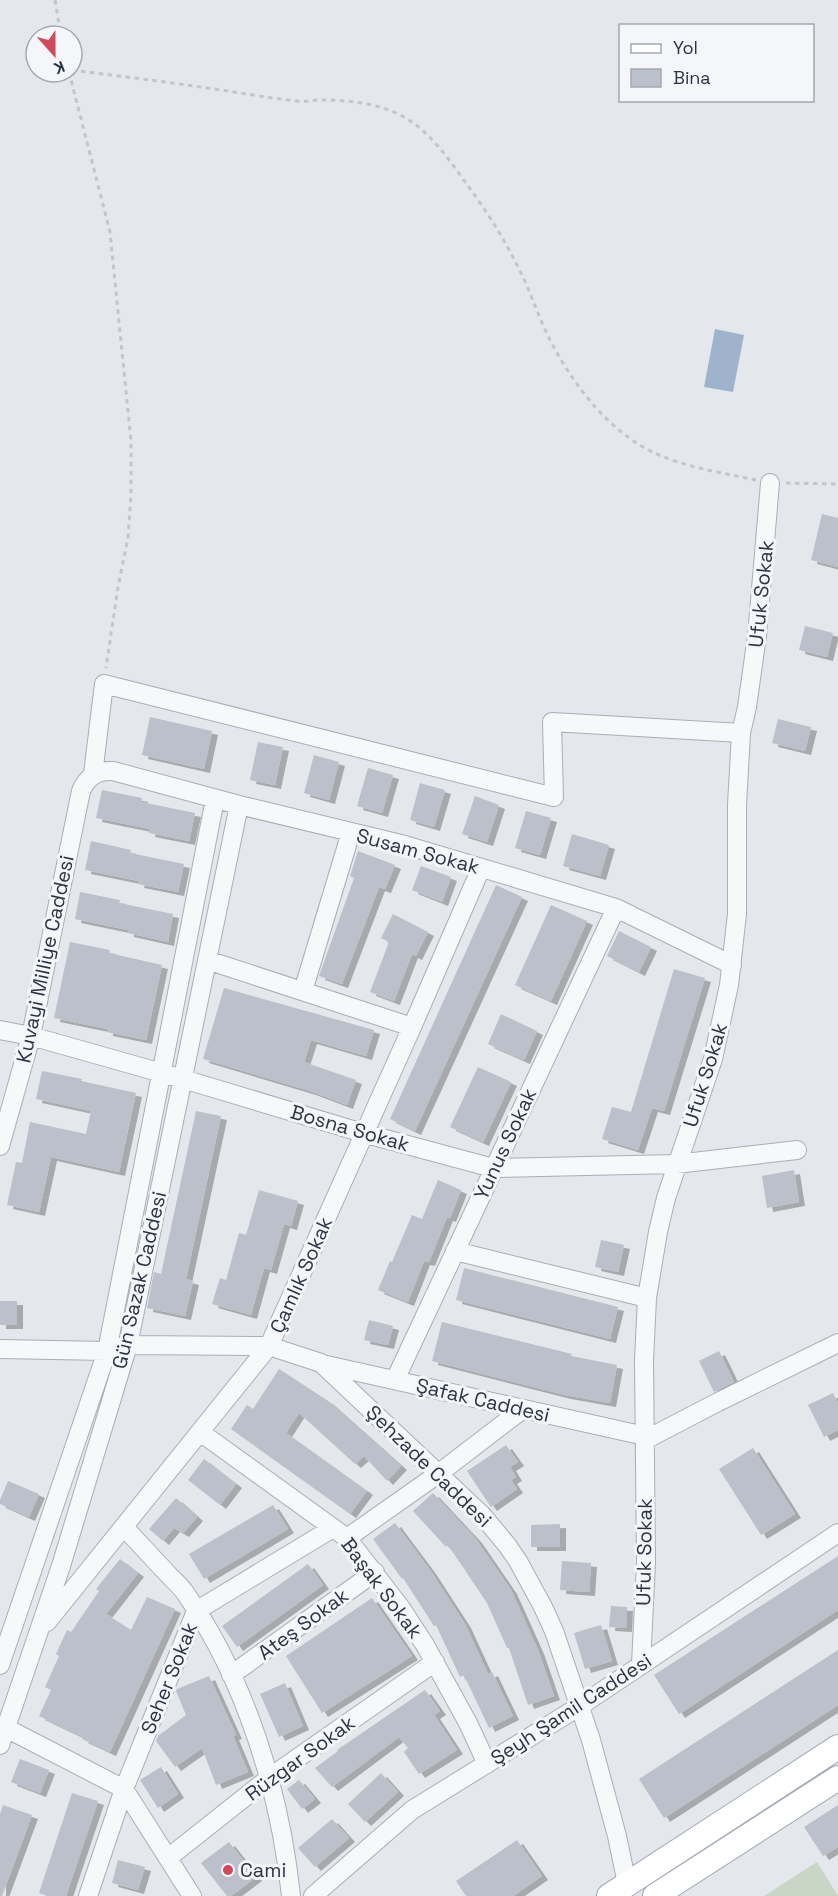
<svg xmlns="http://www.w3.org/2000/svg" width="838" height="1896" font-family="'Space Grotesk',sans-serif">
<defs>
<filter id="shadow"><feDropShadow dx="6" dy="4" stdDeviation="0" flood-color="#0004"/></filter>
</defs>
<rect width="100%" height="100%" fill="#e4e7ec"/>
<path fill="#c9d6c5" d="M817,1862L838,1896H764Z"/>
<path fill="#9fb4cc" d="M715,329L744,335L733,392L704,387Z"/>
<path fill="#bbc0ca" filter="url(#shadow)" d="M822,514L838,518V567L811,560Z
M805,626L833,633L827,657L799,650Z
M150,717L212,731L204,769L142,755Z
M778,719L811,727L805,751L772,743Z
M258,742L283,747L275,785L250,780Z
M314,755L339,762L329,800L304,793Z
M368,768L393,775L382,813L357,806Z
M420,783L445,790L434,827L410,820Z
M102,790L142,798L141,802L195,813L189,841L149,833L150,829L96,818Z
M475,796L499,805L487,842L462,834Z
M526,811L551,818L540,855L515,848Z
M572,834L609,845L600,876L563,866Z
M91,841L131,850L130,853L184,864L178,892L138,884L139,881L85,870Z
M358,851L395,865L385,889L379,887L342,984L319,976L354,878L350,876Z
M421,866L451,877L442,902L412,890Z
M496,885L522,897L415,1131L390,1119Z
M80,892L120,900L119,903L173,914L168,942L128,933V930L75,919Z
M551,905L587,921L551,1001L515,985Z
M393,914L428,932L416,956L412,954L394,1001L370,992L389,942L381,938Z
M619,931L651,947L639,972L607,956Z
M70,942L110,950L109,953L162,965L146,1040L107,1032V1029L54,1018Z
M674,969L705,978L664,1111L652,1108L638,1150L602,1139L612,1107L631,1112Z
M224,988L374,1030L366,1056L311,1040L304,1062L356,1080L347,1105L310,1091L203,1059Z
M501,1014L537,1031L524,1060L488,1044Z
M478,1067L511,1082L483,1142L450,1127Z
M42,1071L82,1079L81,1081L136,1093L119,1172L51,1157L39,1212L7,1205L16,1162L22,1163L30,1122L86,1134L91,1111L36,1099Z
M196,1111L221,1116L186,1279L193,1281L185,1316L147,1308L154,1272L161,1274Z
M794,1170L799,1202L767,1208L762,1176Z
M438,1180L461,1190L450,1218L447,1217L429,1262L424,1261L408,1302L378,1290L390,1261L392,1262L412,1215L422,1219Z
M259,1190L298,1201L291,1226L284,1224L271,1270L264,1268L251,1315L212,1304L220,1278L226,1280L239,1233L246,1235Z
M601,1240L624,1245L618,1272L595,1267Z
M464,1268L618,1307L610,1339L456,1300Z
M0,1301H17V1325H0Z
M369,1320L393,1326L388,1345L364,1340Z
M442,1322L572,1354L571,1356L617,1365L610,1403L565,1395L432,1361Z
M719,1351L734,1382L714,1392L699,1361Z
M279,1369L328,1401L401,1466L387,1481L364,1456L355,1464L299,1413L286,1433L367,1491L350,1514L231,1429L247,1405L253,1409Z
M833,1393L838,1403V1430L824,1437L808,1405Z
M506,1445L518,1462L510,1467L516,1477L511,1480L517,1489L491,1507L467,1471Z
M753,1448L795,1514L761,1535L719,1469Z
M204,1459L236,1484L220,1505L188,1480Z
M8,1481L39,1494L29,1517L0,1504V1500Z
M433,1493L476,1539L511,1590L538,1650L554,1696L528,1705L509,1648H507L487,1603L448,1545L446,1547L413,1511Z
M176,1498L197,1517L183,1533L174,1528L163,1541L149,1529Z
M273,1505L288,1529L204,1579L189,1554Z
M395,1523L430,1570L465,1624L488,1674L492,1672L513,1716L489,1728L464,1675L460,1677L436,1625L434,1626L403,1578L402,1579L373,1539Z
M560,1524V1547H531V1525Z
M838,1556V1610L679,1714L654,1675Z
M120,1559L138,1573L106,1614L131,1630L147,1597L175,1609L110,1752L82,1739L83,1737L39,1716L51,1690L45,1687L59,1656L56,1654L67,1630L71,1632L99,1591L96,1589Z
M562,1561L591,1563L589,1592L560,1590Z
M308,1564L323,1585L237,1647L222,1626Z
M372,1598L412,1656L322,1713L286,1656Z
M611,1606L627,1607L626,1628L609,1627Z
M601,1625L612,1661L585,1669L574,1633Z
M838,1650V1705L664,1818L639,1779Z
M209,1676L236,1735L233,1736L248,1772L216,1785L202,1748L175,1767L156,1741L158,1736L186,1715L176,1691L177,1689Z
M285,1683L303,1726L279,1737L260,1694Z
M425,1690L440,1711L434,1715L457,1750L419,1774L404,1752L408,1748L399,1737L332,1787L315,1768L338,1751L337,1750Z
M20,1759L49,1770L40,1793L11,1782Z
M161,1767L178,1794L158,1808L140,1780Z
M381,1773L398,1792L365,1822L348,1804Z
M299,1780L315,1799L302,1809L287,1789Z
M72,1793L98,1801L66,1896H48L39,1893Z
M3,1805L32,1815L2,1896H0V1814Z
M838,1805V1847L823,1856L804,1827Z
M332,1819L349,1838L315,1867L298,1848Z
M517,1840L542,1876L513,1896H466L456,1881Z
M229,1842L256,1877L231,1896H227L201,1863Z
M118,1860L145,1867L138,1890L112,1883Z"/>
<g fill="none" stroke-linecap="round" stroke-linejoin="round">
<defs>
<path id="minor" d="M93,774L104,684L554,797L552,722L741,733
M207,960L412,1027
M303,991L351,832
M0,1030L31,1036L183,1079L363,1133L493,1168L676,1164L797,1150
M0,1146L31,1036L81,791C87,777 97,770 113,771L239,805L405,845L616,908L732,965
M455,1251L647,1298
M0,1349L107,1351L128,1345L269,1346L321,1363L482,1515L507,1545L518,1561L543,1607L554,1631L591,1740L617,1836L627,1884
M322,1364L645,1436
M395,1380L616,908
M200,1432L347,1538L401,1608L425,1645L468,1723L487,1764
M645,1440L718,1402L838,1343
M124,1527C137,1541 151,1556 164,1570C171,1578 180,1585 186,1594C246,1681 280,1791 291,1896
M347,1538L438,1474L523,1409
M47,1622L269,1346L412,1027L481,868
M641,1664L646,1563L644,1360L647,1298L658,1232L666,1198L713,1059L729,985L737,914V805L741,733L747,707L757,636L770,483
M0,1665L107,1351L215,799
M231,1675L375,1572
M6,1728L124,1789L192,1896
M0,1745L61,1566L128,1345L239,805
M168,1858L269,1778L435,1662
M88,1896L124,1789L196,1611L333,1528
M313,1896L412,1810L580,1706L838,1533"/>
<path id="major" d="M609,1896L838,1747
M655,1896L838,1778"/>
</defs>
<use href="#minor" stroke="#a9aeb7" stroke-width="20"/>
<use href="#major" stroke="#a3abb8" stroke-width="26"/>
<path stroke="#c2c5cb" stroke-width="3" stroke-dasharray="4.5 4.5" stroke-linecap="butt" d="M55,0L61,36
M72,70C117,76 162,81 207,88C237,92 267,98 297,101C305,102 312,100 320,100C348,100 379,103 404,117C431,132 450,161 468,186C489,214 507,244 522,275C532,296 539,318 549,338C573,385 610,434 659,455C689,468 724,473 756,480
M69,72L110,232L131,441V495L128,538L118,587L106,668
M786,483L838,484"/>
<use href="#minor" stroke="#f7f8fa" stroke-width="18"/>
<use href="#major" stroke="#fff" stroke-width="24"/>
</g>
<circle fill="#d1495b" stroke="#f4f6f9" stroke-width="2" cx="228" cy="1870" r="6"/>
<g text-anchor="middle" stroke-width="6" stroke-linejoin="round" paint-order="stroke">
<g font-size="20" fill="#2b3445" stroke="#f4f6f9">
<text transform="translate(761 594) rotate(-84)" y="7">Ufuk Sokak</text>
<text transform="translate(418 851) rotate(15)" y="7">Susam Sokak</text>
<text transform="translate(45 959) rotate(-78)" y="7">Kuvayi Milliye Caddesi</text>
<text transform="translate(705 1075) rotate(-73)" y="7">Ufuk Sokak</text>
<text transform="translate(350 1128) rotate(16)" y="7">Bosna Sokak</text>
<text transform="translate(505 1144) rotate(-65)" y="7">Yunus Sokak</text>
<text transform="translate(301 1275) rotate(-66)" y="7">Çamlık Sokak</text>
<text transform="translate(139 1280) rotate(-77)" y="7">Gün Sazak Caddesi</text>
<text transform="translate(483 1400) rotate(13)" y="7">Şafak Caddesi</text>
<text transform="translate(429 1466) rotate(44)" y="7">Şehzade Caddesi</text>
<text transform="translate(644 1552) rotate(-89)" y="7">Ufuk Sokak</text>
<text transform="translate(382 1588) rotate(53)" y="7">Başak Sokak</text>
<text transform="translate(303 1624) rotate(-36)" y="7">Ateş Sokak</text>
<text transform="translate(169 1678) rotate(-68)" y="7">Seher Sokak</text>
<text transform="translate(571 1709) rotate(-33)" y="7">Şeyh Şamil Caddesi</text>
<text transform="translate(300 1758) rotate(-36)" y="7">Rüzgar Sokak</text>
</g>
<g font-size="20" fill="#2b3445" stroke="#f4f6f9" text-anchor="start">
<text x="240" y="1877">Cami</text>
</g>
</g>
<rect x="619" y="24" width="195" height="78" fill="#f4f6f9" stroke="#a4a8b1" stroke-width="1.5"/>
<rect x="631" y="44" width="30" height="9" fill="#ffffff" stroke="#a4a8b1" stroke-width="1.5"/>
<text x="673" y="54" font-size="18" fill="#2b3445">Yol</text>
<rect x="631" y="69" width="30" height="18" fill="#bbc0ca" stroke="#a4a8b1" stroke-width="1.5"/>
<text x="673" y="84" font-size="18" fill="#2b3445">Bina</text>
<g transform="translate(54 54) rotate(159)"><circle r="28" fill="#f4f6f9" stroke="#a4a8b1" stroke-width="1.5"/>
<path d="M0-4.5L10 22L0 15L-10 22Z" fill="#d1495b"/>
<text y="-9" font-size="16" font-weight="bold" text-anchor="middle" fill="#2b3445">K</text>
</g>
</svg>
